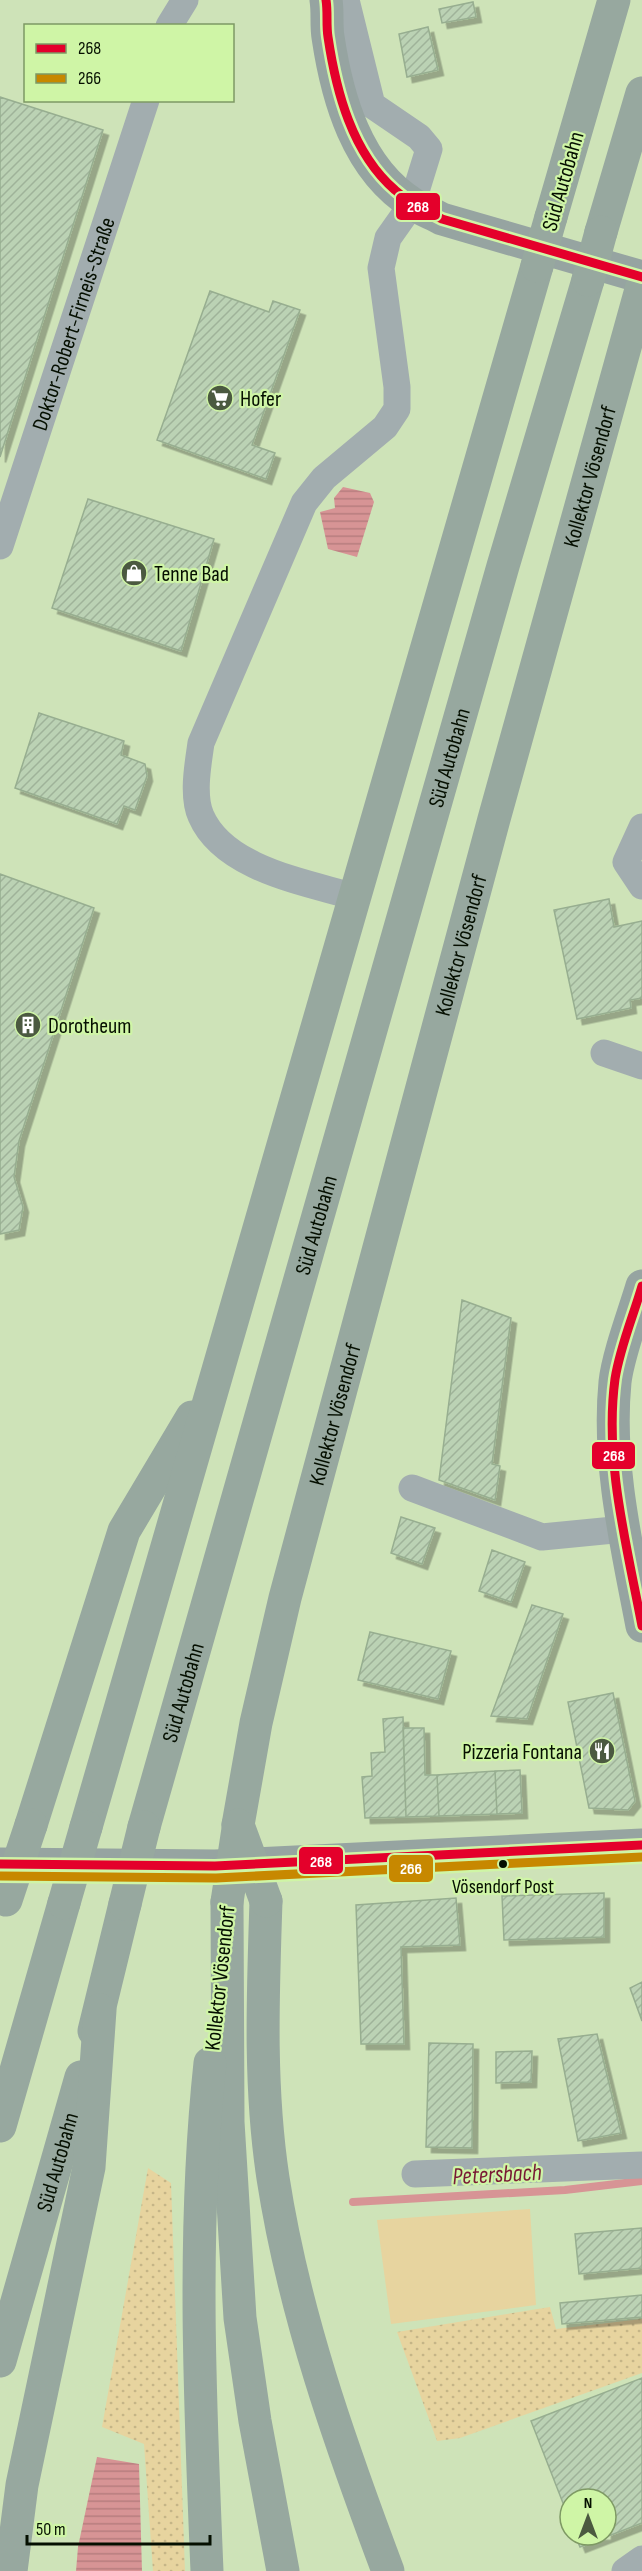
<svg xmlns="http://www.w3.org/2000/svg" width="642" height="2571" font-family="'Sofia Sans Condensed',sans-serif">
<defs>
<pattern id="grass-dots" width="8" height="8" patternUnits="userSpaceOnUse" patternTransform="scale(1.5)"><rect width="8" height="8" fill="#e7d49f"/><path d="M2 2h.1M6 6h.1" fill="none" stroke="#c5b587" stroke-width="1.8" stroke-linecap="round"/></pattern>
<pattern id="water-rules" width="6" height="5" patternUnits="userSpaceOnUse" patternTransform="scale(1.5)"><rect width="6" height="5" fill="#d79495"/><path d="M0 2.5h6" fill="none" stroke="#b77e7f"/></pattern>
<pattern id="building-hatch" width="6" height="6" patternUnits="userSpaceOnUse" patternTransform="scale(1.5)"><rect width="6" height="6" fill="#bbd2b4"/><path d="M-1 1l2-2M0 6l6-6M5 7l2-2" fill="none" stroke="#9fb399"/></pattern>
<filter id="shadow"><feDropShadow dx="5.5" dy="5.5" stdDeviation="0" flood-color="#0004"/></filter>
</defs>
<rect width="100%" height="100%" fill="#cee3b8"/>
<path fill="url(#grass-dots)" d="M148,2168L171,2183L185,2571H153L144,2444L102,2427Z
M550,2307L556,2329L642,2319V2373L460,2438L437,2441L397,2332Z"/>
<path fill="#e7d49f" d="M530,2209L536,2305L391,2324L377,2220Z"/>
<path fill="url(#water-rules)" d="M343,487L370,493L374,502L357,557L328,549L320,512L335,508L334,498Z
M97,2457L139,2464L142,2571H76L78,2547Z"/>
<g fill="none" stroke-linecap="round" stroke-linejoin="round">
<path stroke="#d79495" stroke-width="8" d="M353,2202L565,2190L642,2181"/>
</g>
<path fill="url(#building-hatch)" stroke="#97ae90" stroke-width="1.5" filter="url(#shadow)" d="M473,2L476,17L442,23L439,9Z
M428,27L438,70L407,77L399,34Z
M0,97L103,130L0,457Z
M210,291L269,312L273,301L300,310L252,445L275,453L266,479L157,440Z
M88,499L214,539L181,651L52,608Z
M39,713L124,741L121,755L145,764L147,776L135,810L124,806L117,824L15,788Z
M0,874L94,908L19,1141L14,1177L23,1207L19,1230L0,1234Z
M609,899L614,927L642,921V998L630,1000L631,1008L577,1019L554,910Z
M462,1300L511,1318L492,1464L500,1466L495,1500L439,1480Z
M401,1517L435,1528L422,1564L391,1553Z
M492,1550L525,1562L511,1602L479,1591Z
M532,1605L563,1614L527,1719L491,1716Z
M370,1632L451,1651L438,1699L358,1680Z
M613,1693L635,1801L628,1810L589,1808L568,1702Z
M403,1717L406,1817L365,1818L362,1777L372,1776L371,1753L385,1752L383,1719Z
M403,1728H424L425,1775H437L439,1816L406,1817Z
M520,1770L522,1813L497,1814L495,1771Z
M495,1771L497,1814L439,1816L437,1775Z
M604,1893V1937L504,1940L502,1896Z
M456,1898L460,1945L401,1947L404,2044H361L356,1905Z
M642,1982V2021L630,1988Z
M597,2034L621,2133L578,2141L558,2039Z
M429,2043L473,2044L472,2148L426,2147Z
M532,2051L531,2082L496,2083V2052Z
M642,2228V2268L579,2274L575,2234Z
M642,2295V2317L562,2324L560,2303Z
M642,2378V2523L580,2547L575,2535H606V2499H570V2521L531,2421Z"/>
<g fill="none" stroke-linecap="round" stroke-linejoin="round">
<g stroke="#a2adaf" stroke-width="27">
<path d="M346,0L372,105L419,137L429,149L412,204L388,238L381,268L397,387V409L385,427L324,478L304,503L201,743C198,764 192,796 201,816C224,869 305,882 355,897"/>
<path d="M169,26L185,0"/>
<path id="s1" d="M0,546L146,100"/>
<path d="M642,827L626,862L642,886"/>
<path d="M604,1053L642,1066"/>
<path d="M412,1488L542,1537L624,1529"/>
<path d="M415,2174L642,2165"/>
<path d="M625,2571L642,2559"/>
</g>
<path stroke="#96a4a1" stroke-width="33" d="M326,0C328,12 326,25 328,37C337,98 357,169 413,204C422,210 433,214 442,219L642,277
M642,1286C634,1313 618,1355 615,1382C607,1464 627,1547 642,1626
M0,1864L215,1866L642,1845"/>
<g stroke="#97a89f" stroke-width="33">
<path d="M551,217L614,0"/>
<path d="M601,232L642,93"/>
<path d="M31,1825L124,1531L192,1417"/>
<path id="s2" d="M238,1825L256,1723L285,1598L494,819L642,286"/>
<path d="M86,1827L537,266"/>
<path id="s3" d="M144,1827L503,566L588,280"/>
<path d="M266,1901C263,1993 259,2086 273,2178C294,2314 340,2443 388,2571"/>
<path d="M227,1902L228,2122L240,2318L255,2421L283,2571"/>
<path d="M94,2031L125,1904"/>
<path d="M0,2126L64,1903"/>
<path id="s4" d="M0,2361L81,2077"/>
<path d="M11,2571L22,2485L89,2167L100,2010"/>
<path d="M207,2571C200,2402 192,2232 210,2063"/>
</g>
<path stroke="#97a89f" stroke-width="33" d="M537,266L551,217
M588,280L601,232
M238,1825L266,1901
M6,1900L31,1825
M227,1902L238,1829
M64,1903L86,1827
M125,1904L144,1827"/>
<defs>
<path id="bus-1" d="M326,0C328,12 326,25 328,37C336,91 352,153 395,190C409,203 425,210 442,219L642,277
M642,1286C633,1317 620,1347 615,1379C604,1461 627,1546 642,1626
M0,1864L215,1866L642,1845"/>
<path id="bus-2" d="M0,1876L216,1878L642,1857"/>
</defs>
<use href="#bus-1" stroke="#cff5a6" stroke-width="14"/>
<use href="#bus-2" stroke="#cff5a6" stroke-width="14"/>
<use href="#bus-1" stroke="#e4002b" stroke-width="9"/>
<use href="#bus-2" stroke="#c78800" stroke-width="9"/>
</g>
<defs>
<symbol id="supermarket-disc" viewBox="-11 -11 22 22"><circle r="9.5" fill="#4b5940" stroke="#cff5a6"/><path d="M-6-5.5h2.5l.6 2H6L4.5 2H-2.5L-4.4-4H-6ZM-1.5 3.2a1.3 1.3 0 1 0 .1 0ZM3 3.2a1.3 1.3 0 1 0 .1 0Z" fill="#fff"/></symbol>
<symbol id="shop-disc" viewBox="-11 -11 22 22"><circle r="9.5" fill="#4b5940" stroke="#cff5a6"/><path d="M-5-2.5h2.3a2.7 3.5 0 0 1 5.4 0H5L5.5 6h-11ZM-1.5-2.5h3a1.5 2.3 0 0 0-3 0Z" fill="#fff"/></symbol>
<symbol id="building-disc" viewBox="-11 -11 22 22"><circle r="9.5" fill="#4b5940" stroke="#cff5a6"/><path d="M-4-6H4V6H1V3H-1V6H-4ZM-2.5-4.3h1.7v1.8h-1.7ZM.8-4.3h1.7v1.8H.8ZM-2.5-1h1.7V.8h-1.7ZM.8-1h1.7V.8H.8Z" fill="#fff"/></symbol>
<symbol id="restaurant-disc" viewBox="-11 -11 22 22"><circle r="9.5" fill="#4b5940" stroke="#cff5a6"/><path d="M-5-6h1v4h1v-4h1v4h1v-4h1v5L-1.5 .5V6h-2V.5L-5-1ZM5-6V6H3V1.5H1.5Q1.5-4 5-6Z" fill="#fff"/></symbol>
</defs>
<g fill-rule="evenodd">
<use href="#supermarket-disc" x="205" y="383" width="30" height="30"/>
<use href="#shop-disc" x="119" y="558" width="30" height="30"/>
<use href="#building-disc" x="13" y="1010" width="30" height="30"/>
<use href="#restaurant-disc" x="587" y="1736" width="30" height="30"/>
</g>
<circle fill="#050f00" stroke="#cff5a6" stroke-width="2" cx="503" cy="1864" r="5"/>
<g text-anchor="middle" stroke-width="4.5" stroke-linejoin="round" paint-order="stroke">
<g font-size="20" fill="#050f00" stroke="#cff5a6">
<text x="503" y="1893">Vösendorf Post</text>
</g>
<g font-size="22" fill="#050f00" stroke="#cff5a6">
<text transform="translate(562 181) rotate(-74)" y="8">Süd Autobahn</text>
<text dy="8" stroke="none"><textPath href="#s1" startOffset="234">Doktor-Robert-Firneis-Straße</textPath></text>
<text dy="8" stroke="none"><textPath href="#s2" startOffset="1394">Kollektor Vösendorf</textPath></text>
<text dy="8" stroke="none"><textPath href="#s3" startOffset="1112">Süd Autobahn</textPath></text>
<text dy="8" stroke="none"><textPath href="#s2" startOffset="908">Kollektor Vösendorf</textPath></text>
<text dy="8" stroke="none"><textPath href="#s3" startOffset="626">Süd Autobahn</textPath></text>
<text dy="8" stroke="none"><textPath href="#s2" startOffset="422">Kollektor Vösendorf</textPath></text>
<text dy="8" stroke="none"><textPath href="#s3" startOffset="140">Süd Autobahn</textPath></text>
<text transform="translate(219 1978) rotate(-84)" y="8">Kollektor Vösendorf</text>
<text dy="8" stroke="none"><textPath href="#s4" startOffset="207">Süd Autobahn</textPath></text>
</g>
<g font-size="22" fill="#050f00" stroke="#cff5a6" text-anchor="start">
<text x="240" y="406">Hofer</text>
<text x="154" y="581">Tenne Bad</text>
<text x="48" y="1033">Dorotheum</text>
<text x="582" y="1759" text-anchor="end">Pizzeria Fontana</text>
</g>
<g font-size="24" font-style="italic" fill="#791a35" stroke="#cff5a6">
<text transform="translate(497 2174) rotate(-3)" y="8">Petersbach</text>
</g>
</g>
<g stroke="#cff5a6" stroke-width="2">
<rect x="395" y="192" width="46" height="29" rx="6" fill="#e4002b"/>
<rect x="591" y="1441" width="45" height="29" rx="6" fill="#e4002b"/>
<rect x="298" y="1846" width="46" height="29" rx="6" fill="#e4002b"/>
<rect x="388" y="1854" width="46" height="29" rx="6" fill="#c78800"/>
</g>
<g font-size="16" text-anchor="middle" font-weight="bold" fill="#fff">
<text x="418" y="212">268</text>
<text x="614" y="1461">268</text>
<text x="321" y="1867">268</text>
<text x="411" y="1874">266</text>
</g>
<rect x="24" y="24" width="210" height="78" fill="#cff5a6" stroke="#7e9964" stroke-width="1.5"/>
<rect x="36" y="44" width="30" height="9" fill="#e4002b" stroke="#7e9964" stroke-width="1.5"/>
<text x="78" y="54" font-size="18" fill="#050f00">268</text>
<rect x="36" y="74" width="30" height="9" fill="#c78800" stroke="#7e9964" stroke-width="1.5"/>
<text x="78" y="84" font-size="18" fill="#050f00">266</text>
<g transform="translate(588 2517)"><circle r="28" fill="#cff5a6" stroke="#7e9964" stroke-width="1.5"/>
<path d="M0-4.5L10 22L0 15L-10 22Z" fill="#4b5940"/>
<text y="-9" font-size="16" font-weight="bold" text-anchor="middle" fill="#050f00">N</text>
</g>
<path d="M27 2535v9h183v-9" fill="none" stroke="#050f00" stroke-width="3"/>
<text x="36" y="2535" font-size="18" fill="#050f00" stroke="#cff5a6" stroke-width="4.5" paint-order="stroke">50 m</text>
</svg>
